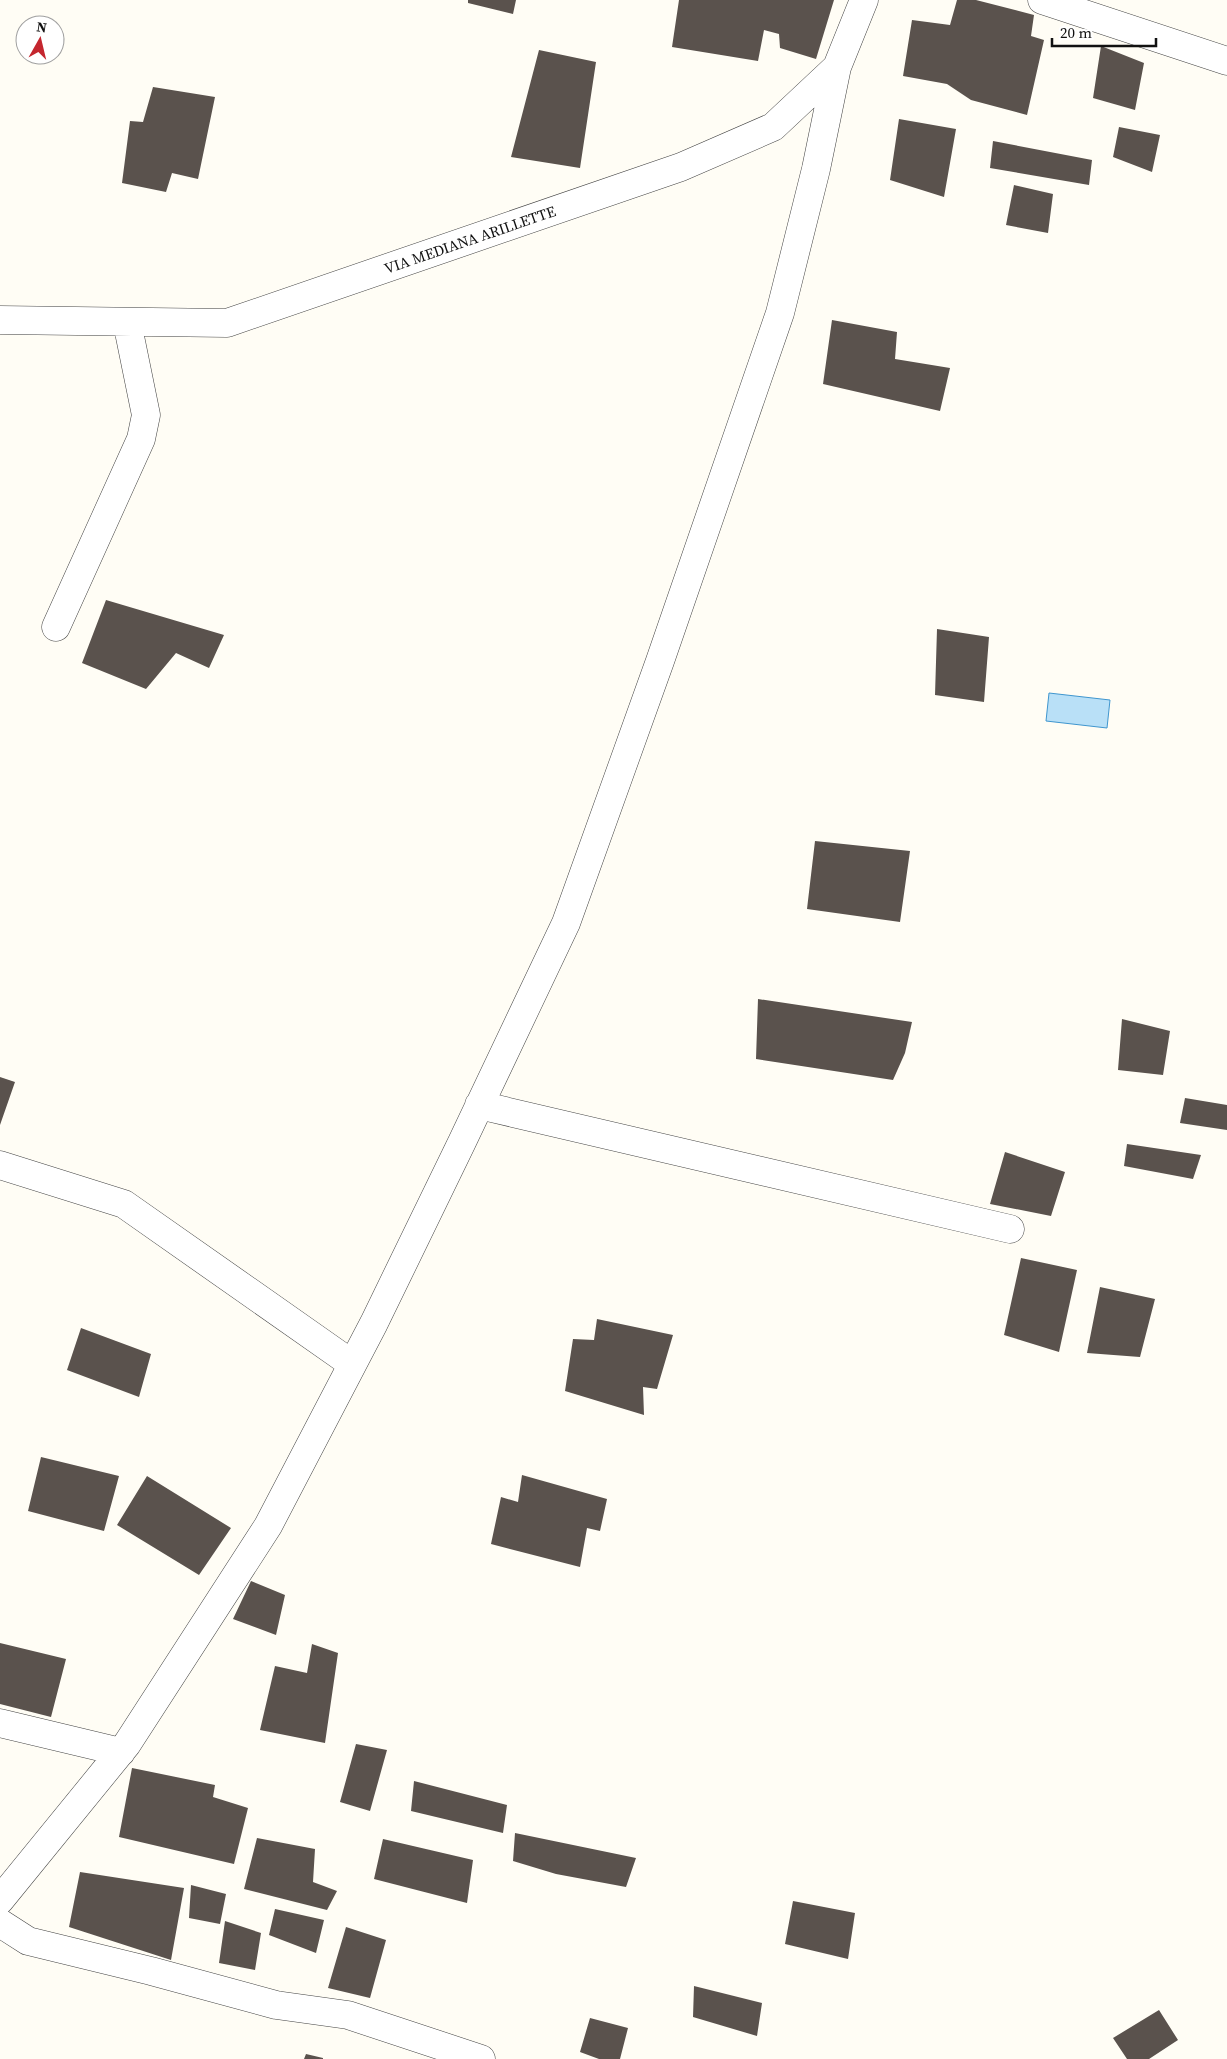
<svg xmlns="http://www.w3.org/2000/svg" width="1227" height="2059" font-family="'Source Serif 4',serif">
<rect width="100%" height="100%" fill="#fffdf5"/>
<path fill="#b9e0f7" stroke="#3f96cf" d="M1049,693L1110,700L1107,728L1046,721Z"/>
<path fill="#5a524d" d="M468,0H516L513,14L468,3Z
M679,0H834L816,59L780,48L779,34L764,30L758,61L672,47Z
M957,0H976L1034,15L1031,36L1044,40L1027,115L971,100L947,84L903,76L912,20L950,25Z
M1101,46L1144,63L1135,110L1093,98Z
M539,50L596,62L580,168L511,157Z
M153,87L215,97L198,179L172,173L166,192L122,183L130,121L143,122Z
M899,119L956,129L944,197L890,180Z
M1119,127L1160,135L1152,172L1113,157Z
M993,141L1092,160L1089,185L990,168Z
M1014,185L1053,194L1048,233L1006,225Z
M832,320L897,332L895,359L950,368L940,411L823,384Z
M106,600L224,635L209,668L176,653L146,689L82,663Z
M937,629L989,637L984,702L935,695Z
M815,841L910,851L900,922L807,909Z
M758,999L912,1022L905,1053L893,1080L756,1059Z
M1122,1019L1170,1031L1163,1075L1118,1070Z
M0,1077L15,1082L0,1125Z
M1185,1098L1227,1105V1130L1180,1123Z
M1127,1144L1201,1155L1193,1179L1124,1166Z
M1005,1152L1065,1172L1051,1216L990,1204Z
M1021,1258L1077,1270L1059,1352L1004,1335Z
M1100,1287L1155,1299L1140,1357L1087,1353Z
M597,1319L673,1335L657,1389L643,1387L644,1415L565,1391L573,1339L594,1340Z
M81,1328L151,1354L139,1397L67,1370Z
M41,1457L119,1476L104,1531L28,1511Z
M522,1475L607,1499L600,1531L587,1528L580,1567L491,1544L501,1497L518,1502Z
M147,1476L231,1528L199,1575L117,1525Z
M251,1581L285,1595L276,1635L233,1619Z
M0,1643L66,1659L51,1717L0,1704Z
M312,1644L338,1653L325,1743L260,1730L275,1666L307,1673Z
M356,1744L387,1750L370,1811L340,1802Z
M132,1768L215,1785L213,1797L248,1808L234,1864L119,1837Z
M414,1781L507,1805L503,1833L411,1811Z
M515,1833L636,1858L626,1887L556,1874L513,1861Z
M257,1838L315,1849L313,1882L337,1891L327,1910L244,1889Z
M383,1839L473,1860L467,1903L374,1879Z
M80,1872L184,1888L171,1960L69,1927Z
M191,1885L226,1894L220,1924L189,1918Z
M793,1901L855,1913L848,1959L785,1944Z
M275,1909L324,1920L316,1953L269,1935Z
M225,1921L261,1933L255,1970L219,1963Z
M346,1927L386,1940L370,1998L328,1988Z
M694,1986L762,2003L757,2036L693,2017Z
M1159,2010L1178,2040L1149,2059H1127L1113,2038Z
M590,2018L628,2028L620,2059H599L580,2052Z
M306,2054L323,2058V2059H304Z"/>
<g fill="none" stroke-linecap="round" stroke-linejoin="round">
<defs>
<path id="minor" d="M1042,0L1227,61
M0,320L227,323L681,167L773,127L837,67L864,0
M56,627L141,439L146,415L127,322
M479,1105L1010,1229
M0,1165L124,1204L352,1364
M0,1723L121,1752
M0,1900L127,1744L268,1526L374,1323L462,1142L566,923L660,661L780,313L816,169L837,67
M0,1923L28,1941L151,1971L276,2005L348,2015L481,2059"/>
</defs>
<use href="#minor" stroke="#444" stroke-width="29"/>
<use href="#minor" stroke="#fff" stroke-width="28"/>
</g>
<g text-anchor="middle" stroke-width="5" stroke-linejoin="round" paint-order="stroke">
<g font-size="15" fill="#111" stroke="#fff">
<text transform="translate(470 240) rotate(-19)" y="5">VIA MEDIANA ARILLETTE</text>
</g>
</g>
<g transform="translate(40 40) rotate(8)"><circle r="24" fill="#ffffff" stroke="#a0a0a0"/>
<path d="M0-4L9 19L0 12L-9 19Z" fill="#c4262e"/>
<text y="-8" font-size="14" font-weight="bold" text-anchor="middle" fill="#111111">N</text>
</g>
<path d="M1052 38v8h104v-8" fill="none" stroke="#111111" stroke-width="2.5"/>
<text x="1060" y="38" font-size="15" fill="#111111" stroke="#ffffff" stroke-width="4" paint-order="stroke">20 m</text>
</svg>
